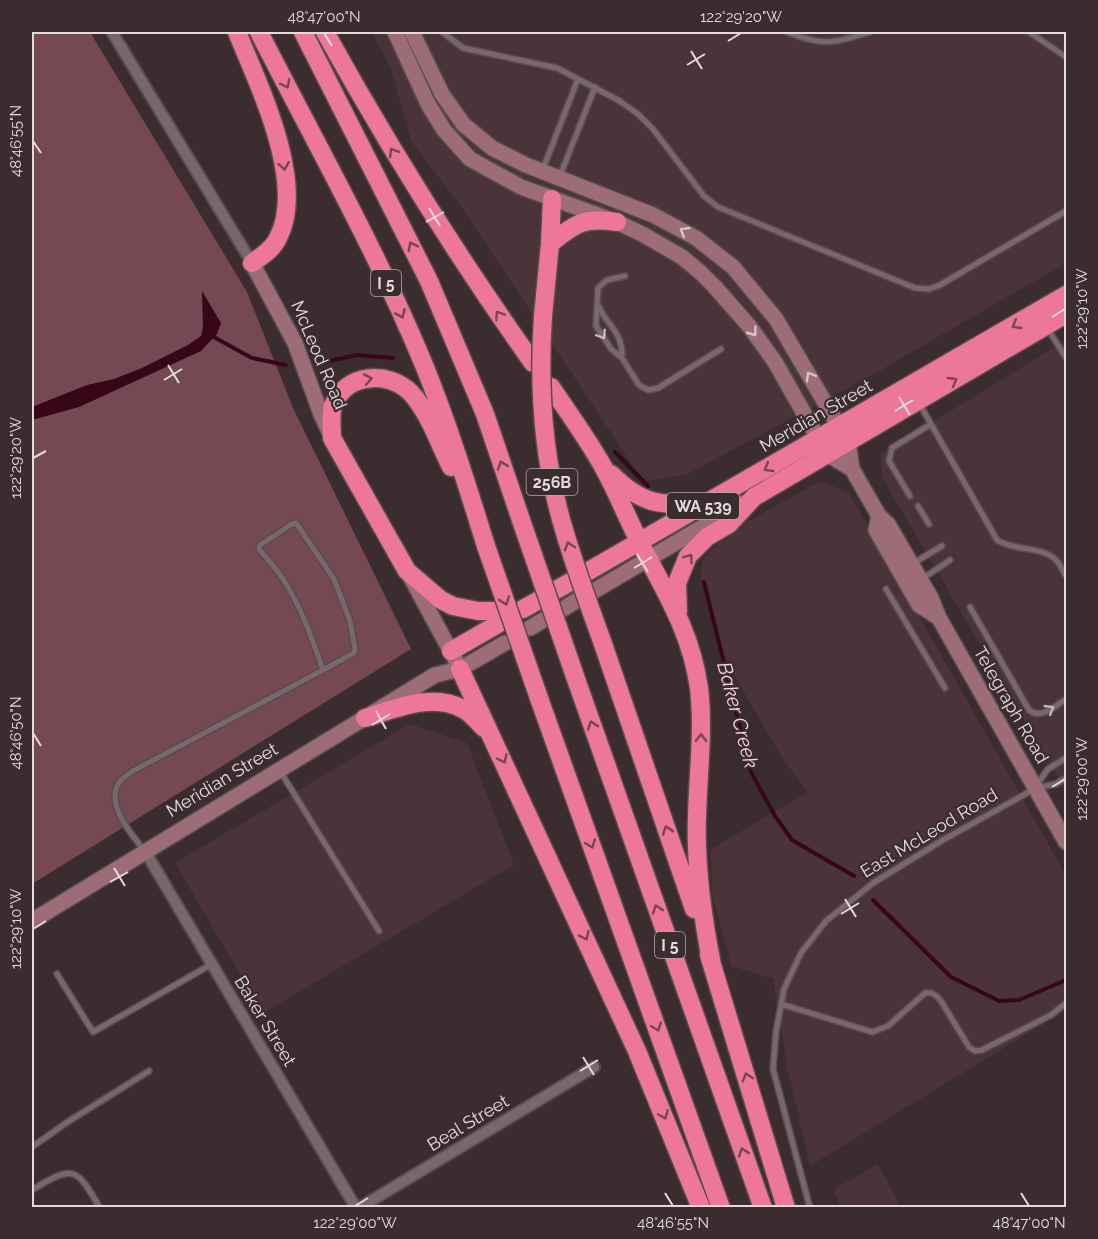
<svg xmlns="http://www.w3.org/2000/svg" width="1098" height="1239" font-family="Raleway,sans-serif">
<rect width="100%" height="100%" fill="#3b2c30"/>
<path fill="#4a3439" d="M371,32H1066V263L874,374L686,475L643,481L463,209L411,141L391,68Z
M1066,340V792L882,477L881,454Z
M820,481L849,493L1066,875V1010L810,1166L787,1067L773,979L731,966L712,893L711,849L808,792L783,759L721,653L700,572L704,557L731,531Z
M410,724L467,743L514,865L263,1013L175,863Z
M878,1164L901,1207H840L834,1189Z"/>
<path fill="#744954" d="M32,32H90L247,292L293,408L411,649L32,884Z"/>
<path fill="#370618" d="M202,291L221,323L217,334L201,351L79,407L32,420V407L87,385L114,379L142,368L188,345L201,336L203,327Z"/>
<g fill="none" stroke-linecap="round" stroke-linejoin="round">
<path stroke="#370618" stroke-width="4" d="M212,336L252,358L286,365
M325,362L357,355L393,358
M615,452L648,486
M704,582L751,772L775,816L792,840L854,876
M873,900L951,977L999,1001L1019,1000L1066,980"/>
<defs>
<path id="lane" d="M442,32L463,48L557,68L618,100L638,114L653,129L704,196L718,207L915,288L929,289L940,285L1066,211
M787,32C824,47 833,43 870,32
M1029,32L1066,57
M543,169L578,79
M560,176L595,87
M625,276L607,280L598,288L596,326L600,332L611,349L622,358L639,385L648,390L658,388L721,349
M599,307C609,328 622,331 622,356
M1048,329L1066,358
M919,403L997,540C1013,551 1043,546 1056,560C1060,564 1063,571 1066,576
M910,496L889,461L892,448L931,424
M918,506L929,524
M912,564L942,546
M922,579L950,560
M886,589L945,688
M970,607L1029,710C1041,720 1055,706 1066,699
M280,771L379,931
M1036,786L1048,769L1066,758
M144,850C131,834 104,803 120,781C123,778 128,775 131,772L323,670L354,653L355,649L350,621L334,579L296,523L292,524L260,545L259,549C267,559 276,568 283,579C301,607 312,638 323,670
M57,974L93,1032L212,964
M781,1004L872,1032L888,1026L925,993C933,992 936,995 941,1001L969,1047L975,1051L982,1050L1051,1015L1066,1003
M32,1147L66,1123L149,1071
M32,1190C73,1165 76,1166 100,1208
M810,1208L773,1069L776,1032L784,989L801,953L826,921L873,883L943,840L1036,788L1056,784L1066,778"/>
<path id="street" d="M112,32L252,263
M145,851L356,1208
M359,1208L594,1067"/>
<path id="secondary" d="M395,32L428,104L444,130L470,159L521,187L617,222L642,234L682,257L700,272L715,287L750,327L775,362L827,454L852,469
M412,32L442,94L463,124L492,148L526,165L653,215L696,238L733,267L776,319L848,442L852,469L879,516L888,524L931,598L939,618L1066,842
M252,263L295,343L321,414L331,436
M879,516L876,530L919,605L939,618
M410,576L456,661
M594,591L743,503
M563,609L579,599
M530,628L545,619
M32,921L435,675L460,669L505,643"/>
<path id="highway" d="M237,32C258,84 307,183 278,238C273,249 262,256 252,263
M259,32C315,142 377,251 424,365C448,424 467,485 486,546
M303,32L429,281L485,414L521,520
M325,32C388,146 457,256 533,363
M550,244C575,223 585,217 617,222
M543,316L550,244L552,199
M551,387C568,412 586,437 601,463C616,489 627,518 641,545C666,593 691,632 699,688C704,731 698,773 697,816C695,866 702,915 712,965
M451,467C439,443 429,413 411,393C389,370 345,373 333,406C330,416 332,428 332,438L407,571L441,600L453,606L478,611H494
M611,474C643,506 660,505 703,503
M587,572L1066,295
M556,590L572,581
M523,609L539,600
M678,611L677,583L688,556L707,537L729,524L754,497L1066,314
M602,641L694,909
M451,651L498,624
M460,669L637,1051L701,1208
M577,682L763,1208
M540,701L721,1208
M365,718C395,709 432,692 463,709C471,713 477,721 484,728
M709,955L786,1208"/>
</defs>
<use href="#lane" stroke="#584b4f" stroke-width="8"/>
<use href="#street" stroke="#584b4f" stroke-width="14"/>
<use href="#secondary" stroke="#584b4f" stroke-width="18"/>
<use href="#highway" stroke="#584b4f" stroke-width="21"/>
<use href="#lane" stroke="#79676b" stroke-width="5"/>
<use href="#street" stroke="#79676b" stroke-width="10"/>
<use href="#secondary" stroke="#9c6c79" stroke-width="15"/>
<use href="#highway" stroke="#ec7799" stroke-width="18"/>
<defs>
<path id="highway-bridge" d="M543,316C538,390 543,462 565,533C576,570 589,605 602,641
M521,520L577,682
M486,546L540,701"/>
</defs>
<use href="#highway-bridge" stroke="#584b4f" stroke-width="21" stroke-linecap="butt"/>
<use href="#highway-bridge" stroke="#ec7799" stroke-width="18"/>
</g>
<defs><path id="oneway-chevron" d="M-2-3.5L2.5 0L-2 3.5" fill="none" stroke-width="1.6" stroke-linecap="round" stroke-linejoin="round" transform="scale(1.5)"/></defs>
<g stroke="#794655">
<use href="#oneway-chevron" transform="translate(286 84) rotate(63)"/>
<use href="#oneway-chevron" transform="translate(393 152) rotate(-121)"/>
<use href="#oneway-chevron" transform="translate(284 166) rotate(80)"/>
<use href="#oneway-chevron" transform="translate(412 246) rotate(-116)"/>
<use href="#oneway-chevron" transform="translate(401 314) rotate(66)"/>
<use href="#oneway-chevron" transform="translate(499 315) rotate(-124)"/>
<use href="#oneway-chevron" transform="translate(1016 325) rotate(150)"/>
<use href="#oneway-chevron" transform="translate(368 379) rotate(-10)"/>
<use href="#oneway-chevron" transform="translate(953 381) rotate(-30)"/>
<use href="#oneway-chevron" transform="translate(502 465) rotate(-109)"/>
<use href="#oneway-chevron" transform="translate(768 468) rotate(150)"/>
<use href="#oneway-chevron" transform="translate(569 546) rotate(-108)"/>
<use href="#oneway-chevron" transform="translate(689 558) rotate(-54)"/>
<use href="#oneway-chevron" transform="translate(505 601) rotate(71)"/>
<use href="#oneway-chevron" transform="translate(592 725) rotate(-109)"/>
<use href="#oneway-chevron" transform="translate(701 738) rotate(-89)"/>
<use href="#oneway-chevron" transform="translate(503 759) rotate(65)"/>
<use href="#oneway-chevron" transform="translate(667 830) rotate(-109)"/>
<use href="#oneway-chevron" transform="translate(591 844) rotate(70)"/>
<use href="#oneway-chevron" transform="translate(657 909) rotate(-109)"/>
<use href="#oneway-chevron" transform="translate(585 936) rotate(65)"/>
<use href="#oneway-chevron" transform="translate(657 1027) rotate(70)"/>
<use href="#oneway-chevron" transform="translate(747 1077) rotate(-107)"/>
<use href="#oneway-chevron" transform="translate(664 1115) rotate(68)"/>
<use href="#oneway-chevron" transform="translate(743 1152) rotate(-109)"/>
</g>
<g stroke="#d6c4c8">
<use href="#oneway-chevron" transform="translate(684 231) rotate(-149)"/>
<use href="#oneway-chevron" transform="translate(753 332) rotate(53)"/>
<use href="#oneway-chevron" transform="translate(810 376) rotate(-120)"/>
</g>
<g stroke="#c4b8ba">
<use href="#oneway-chevron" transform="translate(602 335) rotate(58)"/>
<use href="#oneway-chevron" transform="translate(1050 709) rotate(-31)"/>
</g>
<path fill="none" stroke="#e4dadc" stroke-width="2" d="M324,33L332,46M728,41L741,33M691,51L702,69M687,65L705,54M33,141L41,153M429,208L440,226M426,222L444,212M1052,317L1065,309M168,365L179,383M164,380L182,369M899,397L910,415M895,411L913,400M33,458L46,451M637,554L648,572M634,568L652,557M376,711L386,729M372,725L390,714M33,733L41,746M1052,787L1065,779M114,868L125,886M110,882L128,872M845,899L856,917M841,914L859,903M33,929L46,921M583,1057L594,1075M580,1071L598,1060M665,1193L673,1206M1021,1193L1029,1206M355,1206L368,1198"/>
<g text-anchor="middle" stroke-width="4.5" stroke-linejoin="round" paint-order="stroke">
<g fill="#3b2c30" stroke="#b1a6a8" stroke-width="1.5">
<rect x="371" y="270" width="30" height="26" rx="4.5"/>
<rect x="526.5" y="469" width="51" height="26" rx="4.5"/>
<rect x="667" y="493" width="72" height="26" rx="4.5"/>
<rect x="655" y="932" width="30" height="26" rx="4.5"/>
</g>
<g font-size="16" font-weight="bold" fill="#e4dadc">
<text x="386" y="289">I 5</text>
<text x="552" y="488">256B</text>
<text x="703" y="512">WA 539</text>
<text x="670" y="951">I 5</text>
</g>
<g font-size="18" fill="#e4dadc" stroke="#3b2c30">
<text transform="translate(319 355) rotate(67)" y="6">McLeod Road</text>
<text transform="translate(816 416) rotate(-30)" y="6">Meridian Street</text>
<text transform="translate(1011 705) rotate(60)" y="6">Telegraph Road</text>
<text transform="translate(222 780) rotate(-31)" y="6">Meridian Street</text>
<text transform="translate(929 833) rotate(-31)" y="6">East McLeod Road</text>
<text transform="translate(265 1021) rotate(59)" y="6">Baker Street</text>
<text transform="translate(468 1123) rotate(-31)" y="6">Beal Street</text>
</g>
<g font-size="20" font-style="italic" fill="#fcd6de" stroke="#3b2c30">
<text transform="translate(738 715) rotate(75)" y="7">Baker Creek</text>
</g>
</g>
<rect width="1098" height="1239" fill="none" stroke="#3b2c30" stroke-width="66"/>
<rect x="33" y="33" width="1032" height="1173" fill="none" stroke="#e4dadc" stroke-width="2"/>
<g font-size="15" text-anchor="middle" fill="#e4dadc">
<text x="324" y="22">48°47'00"N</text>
<text x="741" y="22">122°29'20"W</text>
<text transform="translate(16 141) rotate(-90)" y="5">48°46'55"N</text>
<text transform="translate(1082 309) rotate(-90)" y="5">122°29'10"W</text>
<text transform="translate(16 458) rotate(-90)" y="5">122°29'20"W</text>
<text transform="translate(16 733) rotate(-90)" y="5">48°46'50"N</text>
<text transform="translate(1082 779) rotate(-90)" y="5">122°29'00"W</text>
<text transform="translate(16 929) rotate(-90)" y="5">122°29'10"W</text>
<text x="355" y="1228">122°29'00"W</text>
<text x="673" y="1228">48°46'55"N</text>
<text x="1029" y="1228">48°47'00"N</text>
</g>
</svg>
